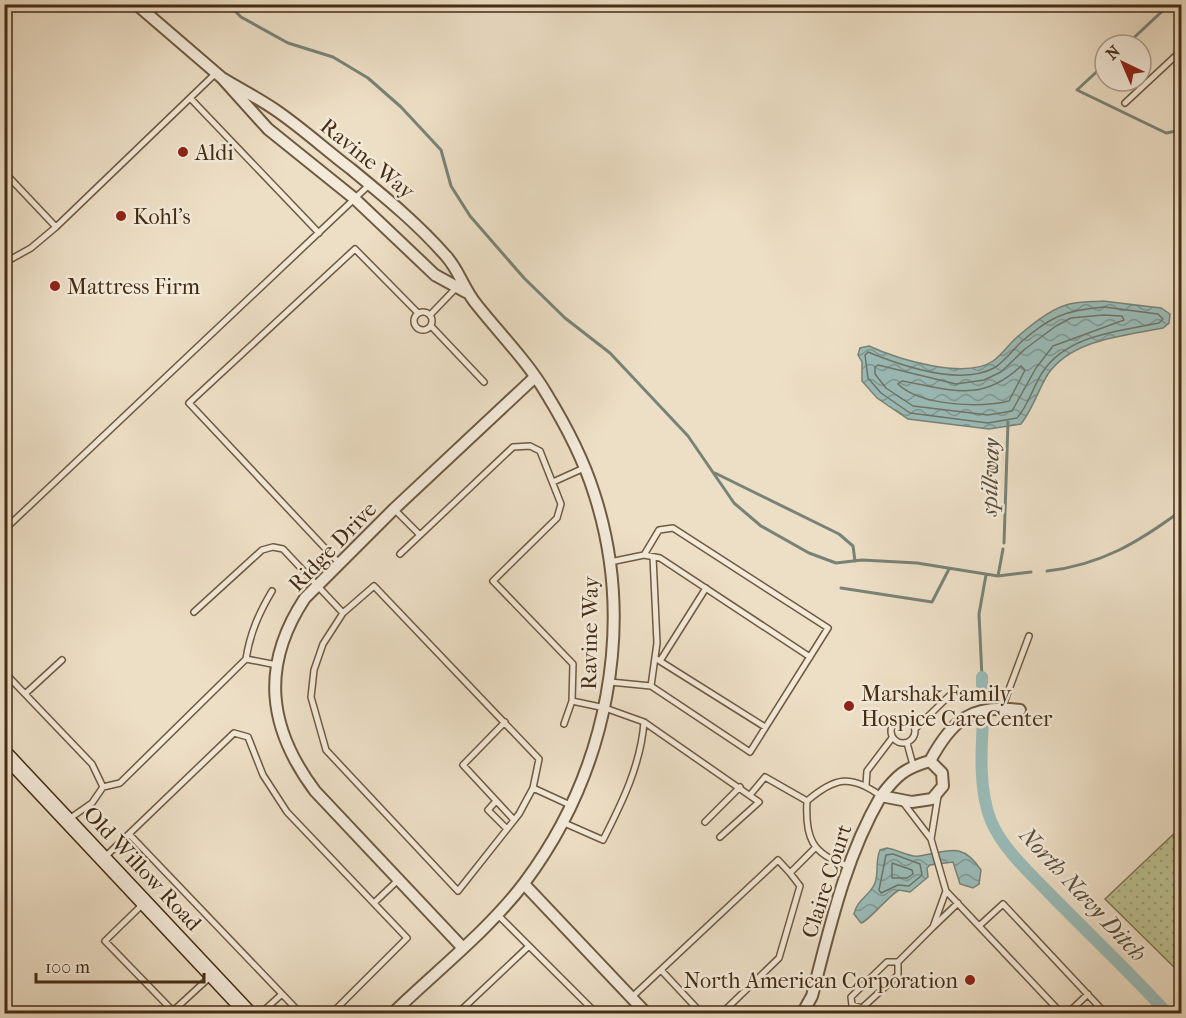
<svg xmlns="http://www.w3.org/2000/svg" width="1186" height="1018" font-family="'IM FELL French Canon',serif">
<defs>
<pattern id="grass-dots" width="8" height="8" patternUnits="userSpaceOnUse" patternTransform="scale(1.5)"><rect width="8" height="8" fill="#bcc192"/><path d="M2 2h.1M6 6h.1" fill="none" stroke="#9b9d76" stroke-width="1.8" stroke-linecap="round"/></pattern>
<pattern id="water-waves" width="16" height="10" patternUnits="userSpaceOnUse" patternTransform="scale(1.5)"><rect width="16" height="10" fill="#9abcb9"/><path d="M0 5q4-4 8 0t8 0" fill="none" stroke="#7f9995"/></pattern>
</defs>
<rect width="100%" height="100%" fill="#eddfc6"/>
<filter id="stains"><feTurbulence type="fractalNoise" baseFrequency=".00333" numOctaves="4"/><feColorMatrix values="0 0 0 0 .2 0 0 0 0 .09 0 0 0 0 .02 0 0 0 .5 -.17"/></filter>
<radialGradient id="worn" r=".72"><stop offset=".6" stop-color="#630" stop-opacity="0"/><stop offset="1" stop-color="#630" stop-opacity=".3"/></radialGradient>
<path fill="url(#grass-dots)" stroke="#807753" stroke-width="1.5" d="M1181,827V974L1105,899Z"/>
<path fill="url(#water-waves)" stroke="#788377" stroke-width="1.5" d="M1103,301L1161,308L1170,314L1169,323L1163,328C1124,336 1072,339 1048,374C1038,390 1033,409 1021,424L989,429L908,419L877,398L862,381V362L858,355L860,348L869,346C897,359 965,380 993,361C1002,355 1008,345 1016,338C1030,326 1049,310 1066,305C1077,301 1092,302 1103,301Z
M887,848C897,849 909,858 919,856C947,852 961,840 981,870L979,884L973,888L960,884L953,862L930,865L927,868L928,877L910,892L899,890C887,897 868,922 861,923L854,914C857,899 870,896 875,883C879,872 875,861 880,850Z"/>
<g fill="none" stroke-linecap="round" stroke-linejoin="round">
<path stroke="#707466" stroke-width="1.5" d="M1104,307L1158,314L1163,319L1159,323C1119,331 1066,335 1042,373C1033,387 1028,406 1017,418L988,423L910,413L881,393L868,378L865,355L868,352C902,366 960,386 994,368C1004,362 1012,351 1021,342C1050,317 1065,310 1104,307Z
M1103,315L1122,316L1124,320L1053,346L1036,368L1012,411L988,415L913,406L886,388L875,374V367L878,365L956,384L984,380L1001,372L1025,349L1056,326L1071,318Z
M1021,366L1025,370L1009,401C980,408 920,406 898,384L902,381C949,389 981,404 1021,366Z
M893,854L920,864L922,875L909,886L898,885L881,893L879,890L886,855Z
M892,863L912,870L913,874L907,878H892Z"/>
<path stroke="#788377" stroke-width="3" d="M228,4L241,17L288,43L333,57L368,78L401,107L441,150L451,186L470,216L524,278L565,318L610,353L688,436L734,503L761,526L809,553L836,563L862,560L917,563L998,576L1031,572
M1126,45L1170,4
M1105,64L1077,90L1166,133L1182,130
M715,473L839,534L853,546L855,561
M1004,543L1008,422
M1047,571C1101,565 1139,542 1182,510
M998,576L1003,549
M841,588L932,602L949,569
M982,677L979,614L986,575"/>
<path stroke="#9abcb9" stroke-width="12" d="M982,677V686
M983,721C981,753 979,791 991,821C1003,849 1028,871 1048,892C1088,933 1129,971 1168,1014"/>
<defs>
<path id="lane" d="M191,99L319,233
M1125,103L1182,50
M4,172L56,227
M4,263L31,248L56,227L216,73
M414 321a9 9 0 1 1 18 0a9 9 0 1 1-18 0Z
M430,315L457,287
M431,326L484,382
M553,482L584,468
M394,509L420,535
M4,530L369,185
M400,554L513,447L530,446L540,451L561,504L557,518L493,581L573,664L572,701
M644,555L659,530L673,528L828,628L750,752L651,686
M610,562L644,555L660,558L810,657
M339,563L189,403L355,249L418,313
M194,612L262,550L273,547L283,549L343,613L374,586L539,759L533,788L570,805
M343,613L323,644L314,670L311,697L326,750L458,891L519,814L533,788
M655,658L765,727
M246,659C250,633 259,613 272,591
M660,661L706,588
M4,672L92,764L103,787L92,803L69,819
M610,682L651,686L657,643L653,557
M25,694L62,660
M1002,708L1029,636
M891 731a12 12 0 1 1 24 0a12 12 0 1 1-24 0Z
M505,722L463,765L514,820
M564,724L572,701L605,708L644,722L759,802L720,837
M915,729L949,696
M907,743L913,765
M866,785L867,771L892,738
M103,787L120,783L246,659L277,665
M750,795L765,777L807,801
M496,801L488,810L507,829
M902,801L931,839L938,796
M562,822L603,840C622,803 641,764 644,722
M705,822L740,787
M129,834L282,994
M931,839L946,891L1062,1014
M105,857L234,733L248,737L263,775L287,812L407,938L331,1014
M848,866C811,854 805,837 807,801C835,777 851,774 881,796
M946,891L933,927L958,903
M144,903L105,941L173,1011L211,976
M374,903L397,881
M498,915L597,1014
M979,926L1003,904L1106,1014
M898,962V975L862,1008L852,1005L851,997L887,962H898L933,927
M661,970L702,1014
M632,997L778,860L790,873L816,847
M260,1014L282,994L301,1014
M457,1014L529,946
M721,1014L779,958L800,886L790,873
M1067,1014L1088,994"/>
<path id="street" d="M136,4L222,78L268,129L355,199L435,275L466,292
M222,78C240,89 260,99 277,111C303,129 326,150 351,169C385,197 417,223 446,256C459,270 464,290 477,305C500,334 527,361 546,393C565,424 583,458 594,493C637,625 607,772 525,882C489,930 435,972 392,1014
M930,761C952,720 971,704 1020,710
M524,884L647,1014
M462,947L315,791C268,728 260,666 305,598L394,509L535,377
M802,1014L812,996C830,927 845,858 881,796L912,802L932,799L943,786L942,773L930,761C905,768 897,775 881,796"/>
<path id="secondary" d="M4,753L249,1014"/>
</defs>
<use href="#lane" stroke="#6f5a40" stroke-width="8"/>
<use href="#street" stroke="#6f5a40" stroke-width="14"/>
<use href="#secondary" stroke="#452d14" stroke-width="18"/>
<use href="#lane" stroke="#f3eada" stroke-width="5"/>
<use href="#street" stroke="#f3eada" stroke-width="10"/>
<use href="#secondary" stroke="#f3eada" stroke-width="15"/>
</g>
<g fill="#8f2418" stroke="#f3eada" stroke-width="2">
<circle cx="183" cy="152" r="6"/>
<circle cx="121" cy="216" r="6"/>
<circle cx="55" cy="286" r="6"/>
<circle cx="849" cy="706" r="6"/>
<circle cx="970" cy="980" r="6"/>
</g>
<g text-anchor="middle" stroke-width="5" stroke-linejoin="round" paint-order="stroke">
<g font-size="22" fill="#452d14" stroke="#f3eada" text-anchor="start">
<text x="195" y="160">Aldi</text>
<text x="133" y="224">Kohl's</text>
<text x="67" y="294">Mattress Firm</text>
<text x="861" y="701">Marshak Family<tspan x="861" dy="25">Hospice CareCenter</tspan></text>
<text x="958" y="988" text-anchor="end">North American Corporation</text>
</g>
<g font-size="22" fill="#452d14" stroke="#f3eada">
<text transform="translate(368 158) rotate(39)" y="8">Ravine Way</text>
<text transform="translate(332 546) rotate(-46)" y="8">Ridge Drive</text>
<text transform="translate(589 633) rotate(-89)" y="8">Ravine Way</text>
<text transform="translate(143 868) rotate(47)" y="8">Old Willow Road</text>
<text transform="translate(826 881) rotate(-72)" y="8">Claire Court</text>
</g>
<g font-size="24" font-style="italic" fill="#5a513d" stroke="#f3eada">
<text transform="translate(990 477) rotate(-88)" y="8">spillway</text>
<text transform="translate(1083 894) rotate(47)" y="8">North Navy Ditch</text>
</g>
</g>
<rect width="1186" height="1018" fill="none" stroke="#eddfc6" stroke-width="24"/>
<rect x="6" y="6" width="1174" height="1006" fill="none" stroke="#452d14" stroke-width="3"/>
<rect x="12" y="12" width="1162" height="994" fill="none" stroke="#452d14" stroke-width="1.5"/>
<g transform="translate(1123 63) rotate(316)"><circle r="28" fill="#f3eada" stroke="#ad9e8b" stroke-width="1.5"/>
<path d="M0-4.5L10 22L0 15L-10 22Z" fill="#8f2418"/>
<text y="-9" font-size="16" font-weight="bold" text-anchor="middle" fill="#452d14">N</text>
</g>
<path d="M36 973v9h168v-9" fill="none" stroke="#452d14" stroke-width="3"/>
<text x="45" y="973" font-size="18" fill="#452d14" stroke="#f3eada" stroke-width="4.5" paint-order="stroke">100 m</text>
<rect width="100%" height="100%" filter="url(#stains)"/>
<rect width="100%" height="100%" fill="url(#worn)"/>
</svg>
